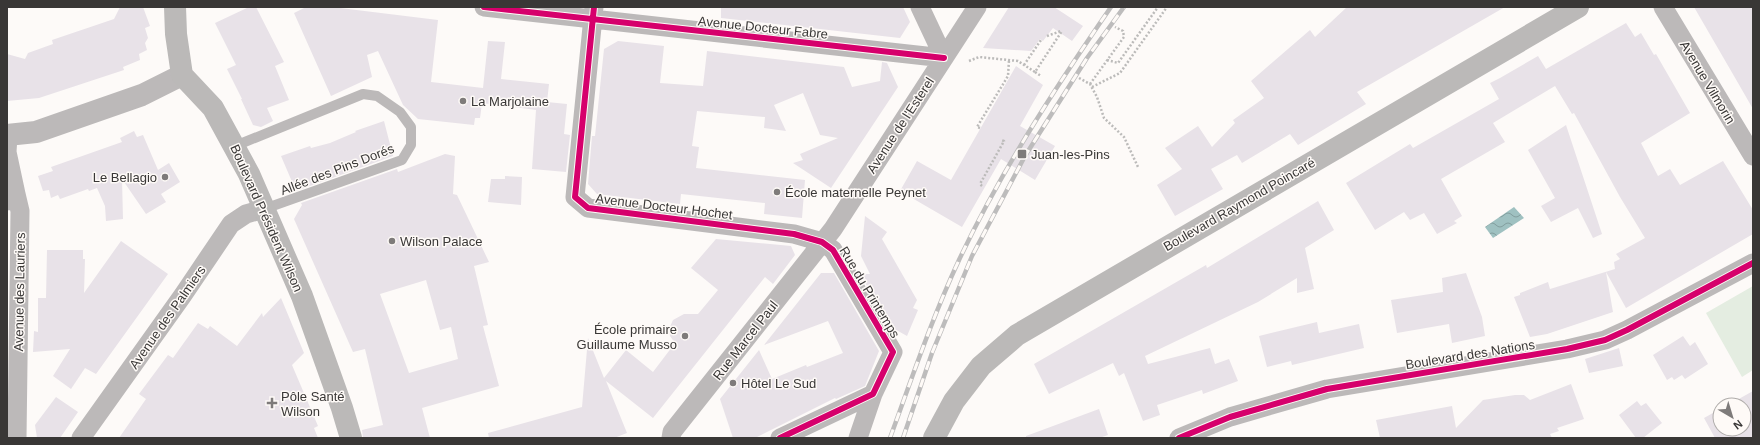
<svg xmlns="http://www.w3.org/2000/svg" width="1760" height="445" font-family="Helvetica,sans-serif">
<defs>
<pattern id="water-waves" width="16" height="10" patternUnits="userSpaceOnUse"><rect width="16" height="10" fill="#9fc1c1"/><path d="M0 5q4-4 8 0t8 0" fill="none" stroke="#839e9e"/></pattern>
</defs>
<rect width="100%" height="100%" fill="#fdfaf8"/>
<path fill="#e4ede1" d="M1753,286V370L1742,377L1706,313Z"/>
<path fill="url(#water-waves)" d="M1514,207L1524,218L1493,238L1485,227Z"/>
<path fill="#e8e2e8" fill-rule="evenodd" d="M120,7H143L150,26L145,28L148,38L145,43L147,50L139,54L140,60L123,67L124,70L39,98L7,101V54L25,59L28,53L53,44L52,40L114,19Z
M249,7H256L284,62L275,66L289,100L267,108L273,121L261,127L253,125L241,99H242L227,69L236,65L215,23Z
M306,7H332L438,20L431,82L483,88L488,41L505,42L501,79L549,84L547,102L567,104L564,134L570,135L566,172L532,169L536,110L482,103L480,118H475L474,125L418,119L403,105L378,51L367,55L372,77L331,96L294,13Z
M721,7H903L910,22L900,38L721,18Z
M1009,7H1054L1083,26L1072,41L1053,28L1043,41L1040,39L1031,51L983,48Z
M1347,7H1505L1357,92L1366,104L1298,145L1290,134L1242,163L1237,155L1211,169L1223,189L1175,216L1157,185L1182,169L1165,148L1198,126L1212,147L1235,123L1233,120L1264,98L1251,81L1310,30L1315,37Z
M1694,7H1753V109L1734,76Z
M1626,23L1635,37L1641,33L1654,55L1656,54L1690,113L1641,143L1658,176L1670,169L1680,185L1723,161L1753,210V234L1626,308L1606,272L1613,312L1547,334L1530,337L1514,297L1520,295V293L1548,282L1550,289L1615,269L1614,262L1620,259L1616,254L1645,238L1620,197L1574,113L1572,114L1555,86L1493,123L1505,142L1441,179L1462,216L1454,221L1457,223L1437,234L1424,213L1410,220L1404,212L1375,230L1346,183L1410,144L1413,148L1499,99L1490,83L1500,78L1538,56L1546,69Z
M618,41L664,46L660,83L703,86L707,51L844,67L852,87L880,81L882,62L887,63L898,87L831,188L793,163L803,160L800,154L838,138L820,135L803,93L774,105L786,131L764,128L765,117L697,111L692,146L699,147L696,168L805,180L802,218L764,214L765,203L681,194L680,204L597,194L588,184L592,136H595L604,49Z
M1016,66L1043,85L1020,126L1055,146L1035,180L1001,159L962,227L900,191L917,161L951,180Z
M384,121L393,156L296,191L281,156L310,146L311,148L330,143L356,132L355,131Z
M1566,125L1602,234L1593,238L1578,208L1551,222L1541,206L1555,198L1528,150Z
M134,131L137,137L143,135L158,170L169,163L180,182L161,194L166,202L146,214L122,179L123,219L106,221L105,206L97,188L89,191L88,189L60,199L58,195L51,198L49,190L43,191L38,176L53,171L51,167L122,142L120,138Z
M445,154L455,156L453,194L457,195L489,262L474,266L488,325L483,326L499,386L422,408L430,438H363L362,430L383,425L365,349L353,352L294,219L302,205L301,203L397,169L398,172ZM426,280L440,330L451,327L458,359L409,373L380,294Z
M505,176L522,177L521,205L488,202L491,179H505Z
M1318,201L1334,230L1305,248L1314,289L1297,293V278L1258,302L1145,356L1148,364L1210,348L1215,364L1229,359L1238,381L1203,394L1202,390L1157,405L1160,415L1143,421L1124,373L1119,376L1113,363L1049,394L1034,364L1206,265L1207,268Z
M865,216L887,232L882,239L917,300L913,308L918,310L907,336L891,327L860,274H870L861,256Z
M716,239L791,246L795,255L773,284L765,277L653,418L606,381L627,433L614,438H489L488,433L582,407L588,338L604,378L626,350L653,372L675,343L670,336L669,329L673,320L684,314H698L718,290L691,268Z
M121,241L168,274L96,374L85,368L71,389L53,376L70,349L33,352L34,331L38,332V298H46L47,250H83V259H85L84,293Z
M821,273H834L879,351L865,386L836,399L835,398L755,438H733L720,399L759,350L772,379L806,365L807,367L843,353L828,321L764,345Z
M1466,273L1482,317L1485,336L1452,343L1449,324L1397,333L1391,300L1443,292L1442,278Z
M281,298L304,353L292,365L318,426L314,428L318,438H119L146,399L139,394L168,355L173,358L198,323L208,329L210,326L237,346L262,313L263,317Z
M1317,322L1319,333L1359,324L1364,348L1292,365L1291,361L1267,367L1259,336Z
M1683,336L1690,346L1695,342L1708,364L1685,379L1682,375L1674,380L1672,377L1667,380L1653,355Z
M1619,348L1623,366L1589,373L1585,359Z
M1571,384L1584,419L1557,428L1559,431L1550,434L1552,438H1380L1376,420L1452,406L1456,428L1483,400L1515,395H1524L1530,400Z
M1753,391V438H1715L1704,418L1720,409V429H1744V405H1728Z
M56,397L78,412L60,438H37L35,425Z
M1637,401L1641,406L1646,403L1662,423L1643,438H1636L1619,415Z
M1099,409L1108,435L1099,438H1026V436Z"/>
<g fill="none" stroke-linecap="round" stroke-linejoin="round">
<path stroke="#bcbbba" stroke-width="2.5" stroke-dasharray="2 2" stroke-linecap="butt" d="M1047,36L1061,31
M1107,60L1118,63L1158,7
M969,61L979,57L1018,61L1035,72L1062,31
M1024,65L1041,40
M1035,72L1041,76
M1079,78L1090,84L1097,97L1104,118L1124,137L1138,167
M1090,84L1124,37L1123,31L1115,27
M1092,87L1120,73L1167,7
M980,128L977,127L1008,76L1009,60
M982,186L980,184L1004,141L1001,140"/>
<path stroke="#bcb9b9" stroke-width="10" d="M235,146L363,94L377,96L400,112L411,127V145L402,160L264,209"/>
<path stroke="#bcb9b9" stroke-width="19" d="M484,7L944,58
M594,7L575,197L588,208L794,234L822,242L833,250L893,352L873,394L780,438
M920,7L944,58
M1663,7L1753,156
M16,194L20,211L17,438
M7,201L16,194L7,152L8,136
M81,438L183,295L231,224L246,214L264,209
M671,438L672,432L833,229L977,7
M858,438L873,394
M1179,438L1230,417L1327,389L1567,349L1605,340L1627,330L1753,263"/>
<path stroke="#bcb9b9" stroke-width="22" d="M7,135L36,132L142,95L182,75"/>
<path stroke="#bbb9b8" stroke-width="22" d="M175,7L176,34L182,75L213,108L249,174L302,296L342,408L351,438
M934,438L954,401L981,366L1017,335L1578,7"/>
<defs>
<path id="rail" d="M890,438C912,378 932,318 959,260C1001,171 1055,88 1111,7
M903,438L932,353L972,256L1025,156L1087,58L1124,7"/>
</defs>
<use href="#rail" stroke="#bdbcbc" stroke-width="4.5"/>
<use href="#rail" stroke="#fefaf7" stroke-width="3" stroke-dasharray="9" stroke-linecap="butt"/>
<defs>
<path id="cycleway" d="M484,7L944,58
M594,7L575,197L588,208L794,234L822,242L833,250L893,352L873,394L780,438
M1179,438L1230,417L1327,389L1567,349L1605,340L1627,330L1753,263"/>
</defs>
<use href="#cycleway" stroke="#fefaf7" stroke-width="8"/>
<use href="#cycleway" stroke="#d6006c" stroke-width="6"/>
</g>
<g fill="#7e7b7a" stroke="#fefaf7" stroke-width="1.5">
<circle cx="463" cy="101" r="4"/>
<rect x="1017" y="149" width="10" height="10" rx="2"/>
<circle cx="165" cy="177" r="4"/>
<circle cx="777" cy="192" r="4"/>
<circle cx="392" cy="241" r="4"/>
<circle cx="685" cy="336" r="4"/>
<circle cx="733" cy="383" r="4"/>
<path d="M270 397h4v4h4v4h-4v4h-4v-4h-4v-4h4z"/>
</g>
<g text-anchor="middle" stroke-width="3" stroke-linejoin="round" paint-order="stroke">
<g font-size="13" fill="#393736" stroke="#fefaf7">
<text transform="translate(763 27) rotate(6)" y="5">Avenue Docteur Fabre</text>
<text transform="translate(1708 82) rotate(59)" y="5">Avenue Vilmorin</text>
<text transform="translate(900 125) rotate(-57)" y="5">Avenue de l'Esterel</text>
<text transform="translate(337 169) rotate(-21)" y="5">Allée des Pins Dorés</text>
<text transform="translate(1239 204) rotate(-30)" y="5">Boulevard Raymond Poincaré</text>
<text transform="translate(664 206) rotate(7)" y="5">Avenue Docteur Hochet</text>
<text transform="translate(267 218) rotate(66)" y="5">Boulevard Président Wilson</text>
<text transform="translate(19 292) rotate(-89)" y="5">Avenue des Lauriers</text>
<text transform="translate(870 292) rotate(59)" y="5">Rue du Printemps</text>
<text transform="translate(167 317) rotate(-55)" y="5">Avenue des Palmiers</text>
<text transform="translate(745 340) rotate(-52)" y="5">Rue Marcel Paul</text>
<text transform="translate(1470 354) rotate(-9)" y="5">Boulevard des Nations</text>
</g>
<g font-size="13" fill="#393736" stroke="#fefaf7" text-anchor="start">
<text x="471" y="106">La Marjolaine</text>
<text x="1031" y="159">Juan-les-Pins</text>
<text x="157" y="182" text-anchor="end">Le Bellagio</text>
<text x="785" y="197">École maternelle Peynet</text>
<text x="400" y="246">Wilson Palace</text>
<text x="677" y="334" text-anchor="end">École primaire<tspan x="677" dy="15">Guillaume Musso</tspan></text>
<text x="741" y="388">Hôtel Le Sud</text>
<text x="281" y="401">Pôle Santé<tspan x="281" dy="15">Wilson</tspan></text>
</g>
</g>
<rect width="1760" height="445" fill="none" stroke="#393736" stroke-width="16"/>
<g transform="translate(1732 417) rotate(142)"><circle r="19" fill="#fefaf7" stroke="#afacaa"/>
<path d="M0-3L7 15L0 10L-7 15Z" fill="#7e7b7a"/>
<text y="-6" font-size="11" font-weight="bold" text-anchor="middle" fill="#393736">N</text>
</g>
</svg>
